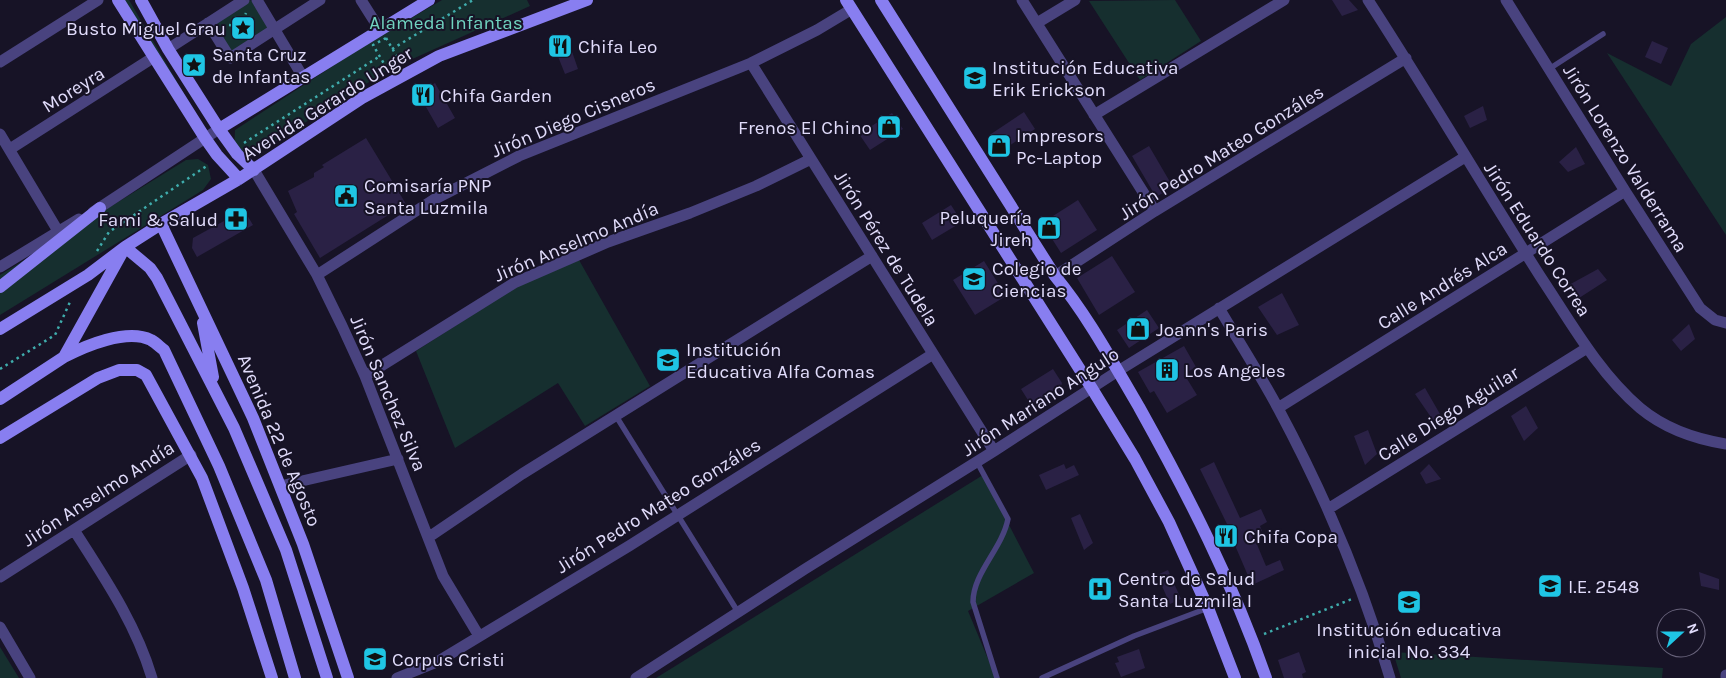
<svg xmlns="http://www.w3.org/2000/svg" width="1726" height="678" font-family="Karla,sans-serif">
<rect width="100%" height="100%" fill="#171326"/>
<path fill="#162f2f" d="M122,0H129L193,109Z
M251,0L270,31L230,58L210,26Z
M442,0H527L530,6L388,70L251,157L234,150L235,130L359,49Z
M1175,0L1201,41L1140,80L1089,1Z
M1726,17V235L1607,53L1671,86L1691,44Z
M198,159L208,165L211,179L203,190L0,315V275L186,160Z
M579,260L650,386L585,426L558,383L455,448L416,351L516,287Z
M983,475L1034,573L968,611L996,678H656Z
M0,647L19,678H0Z
M1393,652L1663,668L1662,678H1401Z"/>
<path fill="#2a2145" d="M1332,0H1349L1358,10L1342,16Z
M567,37L578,69L565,74L555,49L556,41Z
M1652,41L1668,48L1661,64L1645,57Z
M435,83L455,118L438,128L418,93Z
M1483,106L1487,120L1470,128L1464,116Z
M1024,112L1035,129L998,153L988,136Z
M892,113L903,129L870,150L859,134Z
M366,138L406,204L320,258L294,214L297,212L288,191L314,177V173L324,167L322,165Z
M1149,146L1173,187L1156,197L1132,156Z
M1576,147L1585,164L1568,172L1559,162Z
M1078,200L1097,230L1061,253L1042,223Z
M951,205L962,222L932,240L922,223Z
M244,210L253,225L197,257L192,248L193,238Z
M1112,256L1135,292L1099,315L1077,278Z
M984,261L1006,296L975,315L953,280Z
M1598,269L1607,280L1576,300L1567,286Z
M1282,293L1299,325L1277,335L1258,307Z
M1147,310L1159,328L1129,348L1117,330Z
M1689,324L1695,339L1681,351L1672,340Z
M1184,346L1196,367L1184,374L1197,395L1167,413L1154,391L1150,393L1138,372Z
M1053,369L1062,383L1060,391L1033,408L1021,389Z
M1425,388L1444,421L1437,426L1415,394Z
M1526,406L1538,428L1524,441L1511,416Z
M1368,430L1377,454L1365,465L1354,436Z
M1214,462L1240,518L1261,509L1267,522L1260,526L1262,531L1253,535L1266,566L1280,560L1284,570L1252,585L1234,543L1228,546L1220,527L1227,524L1200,469Z
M1064,464L1066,469L1074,465L1079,475L1046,490L1039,475Z
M1429,464L1441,479L1426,484L1420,473Z
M1080,514L1093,543L1084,550L1071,518Z
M1168,570L1181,599L1170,604L1157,575Z
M1699,572L1719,579V590L1701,586Z
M378,649L383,665L372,669L367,653Z
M1139,649L1145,668L1121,677L1115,663L1119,662L1117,657Z
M1299,652L1306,672L1302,674L1303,678H1284L1278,660Z"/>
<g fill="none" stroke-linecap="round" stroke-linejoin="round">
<path stroke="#3facac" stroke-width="2.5" stroke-dasharray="2.5 4" stroke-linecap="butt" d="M229,25L254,27
M386,38L399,60L386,67L373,45Z
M237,39L246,13
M392,49L473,0
M244,143L380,56
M97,251L109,232L208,165
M0,369L55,335L70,302
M1264,634L1352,599"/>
<path stroke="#49437f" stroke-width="5.5" d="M1549,69L1603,34
M616,416L738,612
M977,462L1008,519C1002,549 973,573 973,602L997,678
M1042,678L1134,636L1208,608"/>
<path stroke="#49437f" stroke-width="11" d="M257,0L303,77
M361,0L380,30
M1022,0L1155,211
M1368,0C1427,91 1482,185 1540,276C1570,321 1598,372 1640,408C1664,428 1695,439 1726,444
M1506,0L1625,191L1700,308L1715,320L1726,323
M208,23L230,58L320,0
M1037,23L1075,0
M168,49L244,0
M0,62L98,0
M751,63L994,451
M1094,115L1284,0
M0,134L58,231
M10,149L154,57
M254,170L317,275L342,326L365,376L443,576L479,636
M93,212L219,129
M0,267L79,219
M317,275L433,200L519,156L751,63L817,30L852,9
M1055,276L1155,211L1406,58
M1219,308C1239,342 1261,376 1279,410C1325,496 1363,585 1390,678
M365,376L514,283L608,242L690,213L756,186L811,159
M1278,408L1625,191
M280,486L398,459
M1328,509L1587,348
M74,530C104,577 136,624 152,678
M429,537L522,474L872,256
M0,577L191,455
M0,627L30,678
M397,678L437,662L629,546L933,354
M636,678L805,569L994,451L1118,371L1465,157
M1726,678V675"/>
<path stroke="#887ef0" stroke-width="12" d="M118,0L205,138L217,155L239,179
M141,0L168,49L219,129L237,154L254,170
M846,0L1091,387L1135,459L1169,522L1208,608L1235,678
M881,0L1055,276C1088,316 1113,363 1139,407C1188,495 1233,583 1266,678
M219,129L429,0
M161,224L253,418L303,544L348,678
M125,247L150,268L157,278L234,428L286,550L327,678
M0,287L100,208
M203,323L213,377
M0,329L88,275L125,247L161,224L239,179L362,98L439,56L587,0
M64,357C85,346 127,328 151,340C156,343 160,347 164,350L219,466L266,580L295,678
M0,399L64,357L123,251
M0,438L98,378L119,370H137L146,375L202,478L243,588L272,678"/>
</g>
<defs>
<symbol id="sight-square" viewBox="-11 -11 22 22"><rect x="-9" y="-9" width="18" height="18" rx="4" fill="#1fc5e4" stroke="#171326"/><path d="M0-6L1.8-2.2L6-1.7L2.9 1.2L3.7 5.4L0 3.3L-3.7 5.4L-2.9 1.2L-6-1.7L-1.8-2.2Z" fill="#111"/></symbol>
<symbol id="restaurant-square" viewBox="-11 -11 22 22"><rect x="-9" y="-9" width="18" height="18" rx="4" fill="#1fc5e4" stroke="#171326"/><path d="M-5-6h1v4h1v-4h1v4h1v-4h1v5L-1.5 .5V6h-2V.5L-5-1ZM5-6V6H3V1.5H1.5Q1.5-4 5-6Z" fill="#111"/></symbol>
<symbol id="school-square" viewBox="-11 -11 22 22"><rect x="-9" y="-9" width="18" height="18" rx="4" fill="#1fc5e4" stroke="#171326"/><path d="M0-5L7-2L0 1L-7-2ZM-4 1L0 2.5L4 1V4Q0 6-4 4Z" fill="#111"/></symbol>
<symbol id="shop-square" viewBox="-11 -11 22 22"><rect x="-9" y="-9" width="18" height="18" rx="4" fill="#1fc5e4" stroke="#171326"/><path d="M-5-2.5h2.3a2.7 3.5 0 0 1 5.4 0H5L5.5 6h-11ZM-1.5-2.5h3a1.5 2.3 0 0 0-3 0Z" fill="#111"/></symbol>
<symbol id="civic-square" viewBox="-11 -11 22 22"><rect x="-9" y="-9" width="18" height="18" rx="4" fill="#1fc5e4" stroke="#171326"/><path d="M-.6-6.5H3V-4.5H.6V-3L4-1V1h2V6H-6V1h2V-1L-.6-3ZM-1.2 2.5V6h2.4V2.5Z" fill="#111"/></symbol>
<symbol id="pharmacy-square" viewBox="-11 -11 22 22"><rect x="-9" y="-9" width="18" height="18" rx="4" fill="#1fc5e4" stroke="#171326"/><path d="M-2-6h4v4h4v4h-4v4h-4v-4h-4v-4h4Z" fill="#111"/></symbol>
<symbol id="building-square" viewBox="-11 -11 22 22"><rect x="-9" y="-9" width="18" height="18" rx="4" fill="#1fc5e4" stroke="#171326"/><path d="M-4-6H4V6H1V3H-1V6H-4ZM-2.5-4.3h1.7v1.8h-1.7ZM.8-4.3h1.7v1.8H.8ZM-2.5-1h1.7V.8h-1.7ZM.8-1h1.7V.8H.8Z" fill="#111"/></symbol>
<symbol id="hospital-square" viewBox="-11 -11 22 22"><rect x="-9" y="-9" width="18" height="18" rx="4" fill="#1fc5e4" stroke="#171326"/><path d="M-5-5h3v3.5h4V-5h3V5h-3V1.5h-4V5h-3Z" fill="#111"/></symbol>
</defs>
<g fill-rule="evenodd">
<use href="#sight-square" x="229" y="14" width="28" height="28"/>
<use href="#restaurant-square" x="546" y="32" width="28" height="28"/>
<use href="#sight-square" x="180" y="51" width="28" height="28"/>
<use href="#school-square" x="961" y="64" width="28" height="28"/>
<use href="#restaurant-square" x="409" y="81" width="28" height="28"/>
<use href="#shop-square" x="875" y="113" width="28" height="28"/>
<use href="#shop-square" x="985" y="132" width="28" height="28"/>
<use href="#civic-square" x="332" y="182" width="28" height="28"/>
<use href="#pharmacy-square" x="222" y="205" width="28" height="28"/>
<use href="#shop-square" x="1035" y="214" width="28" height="28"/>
<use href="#school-square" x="960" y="265" width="28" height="28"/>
<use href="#shop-square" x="1124" y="315" width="28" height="28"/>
<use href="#school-square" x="654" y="346" width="28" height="28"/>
<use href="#building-square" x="1153" y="356" width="28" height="28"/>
<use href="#restaurant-square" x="1212" y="522" width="28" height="28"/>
<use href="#school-square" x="1536" y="572" width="28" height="28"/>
<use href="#hospital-square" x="1086" y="575" width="28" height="28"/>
<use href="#school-square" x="1395" y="588" width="28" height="28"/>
<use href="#school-square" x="361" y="645" width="28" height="28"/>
</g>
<g text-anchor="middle" stroke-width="4" stroke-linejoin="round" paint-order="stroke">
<g font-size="19" fill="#70d3c0" stroke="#171326">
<text x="446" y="29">Alameda Infantas</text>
</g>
<g font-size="19" fill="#e1dcfb" stroke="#171326" text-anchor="start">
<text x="226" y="35" text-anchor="end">Busto Miguel Grau</text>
<text x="578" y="53">Chifa Leo</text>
<text x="212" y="61">Santa Cruz<tspan x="212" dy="22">de Infantas</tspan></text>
<text x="992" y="74">Institución Educativa<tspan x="992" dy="22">Erik Erickson</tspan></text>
<text x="440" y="102">Chifa Garden</text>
<text x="872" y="134" text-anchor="end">Frenos El Chino</text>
<text x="1016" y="142">Impresors<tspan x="1016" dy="22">Pc-Laptop</tspan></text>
<text x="364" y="192">Comisaría PNP<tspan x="364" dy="22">Santa Luzmila</tspan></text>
<text x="1032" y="224" text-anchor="end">Peluquería<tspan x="1032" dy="22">Jireh</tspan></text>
<text x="218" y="226" text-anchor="end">Fami &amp; Salud</text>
<text x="992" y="275">Colegio de<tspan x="992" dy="22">Ciencias</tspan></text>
<text x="1156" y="336">Joann's Paris</text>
<text x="686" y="356">Institución<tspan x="686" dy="22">Educativa Alfa Comas</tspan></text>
<text x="1184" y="377">Los Angeles</text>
<text x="1244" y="543">Chifa Copa</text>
<text x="1118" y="585">Centro de Salud<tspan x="1118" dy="22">Santa Luzmila I</tspan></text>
<text x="1568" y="593">I.E. 2548</text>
<text x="1409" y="636" text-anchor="middle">Institución educativa<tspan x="1409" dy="22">inicial No. 334</tspan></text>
<text x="392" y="666">Corpus Cristi</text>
</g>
<g font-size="19" fill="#e1dcfb" stroke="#171326">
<text transform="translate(73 89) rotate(-32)" y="7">Moreyra</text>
<text transform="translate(327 103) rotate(-32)" y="7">Avenida Gerardo Unger</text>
<text transform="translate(573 117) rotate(-23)" y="7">Jirón Diego Cisneros</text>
<text transform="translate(1221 152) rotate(-32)" y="7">Jirón Pedro Mateo Gonzáles</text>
<text transform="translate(1626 158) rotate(58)" y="7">Jirón Lorenzo Valderrama</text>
<text transform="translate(1538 239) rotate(57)" y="7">Jirón Eduardo Correa</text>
<text transform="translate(576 241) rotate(-23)" y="7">Jirón Anselmo Andía</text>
<text transform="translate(887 248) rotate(58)" y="7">Jirón Pérez de Tudela</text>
<text transform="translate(1442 285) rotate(-32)" y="7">Calle Andrés Alca</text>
<text transform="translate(389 393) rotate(67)" y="7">Jirón Sanchez Silva</text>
<text transform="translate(1040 401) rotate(-33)" y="7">Jirón Mariano Angulo</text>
<text transform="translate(1448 413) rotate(-32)" y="7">Calle Diego Aguilar</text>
<text transform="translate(280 440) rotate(67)" y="7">Avenida 22 de Agosto</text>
<text transform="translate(98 493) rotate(-33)" y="7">Jirón Anselmo Andía</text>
<text transform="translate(658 505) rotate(-32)" y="7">Jirón Pedro Mateo Gonzáles</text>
</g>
</g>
<g transform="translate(1681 633) rotate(69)"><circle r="24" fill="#171326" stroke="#68637b"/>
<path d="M0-4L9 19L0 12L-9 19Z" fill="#1fc5e4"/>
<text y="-8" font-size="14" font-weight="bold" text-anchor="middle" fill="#e1dcfb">N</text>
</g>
</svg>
